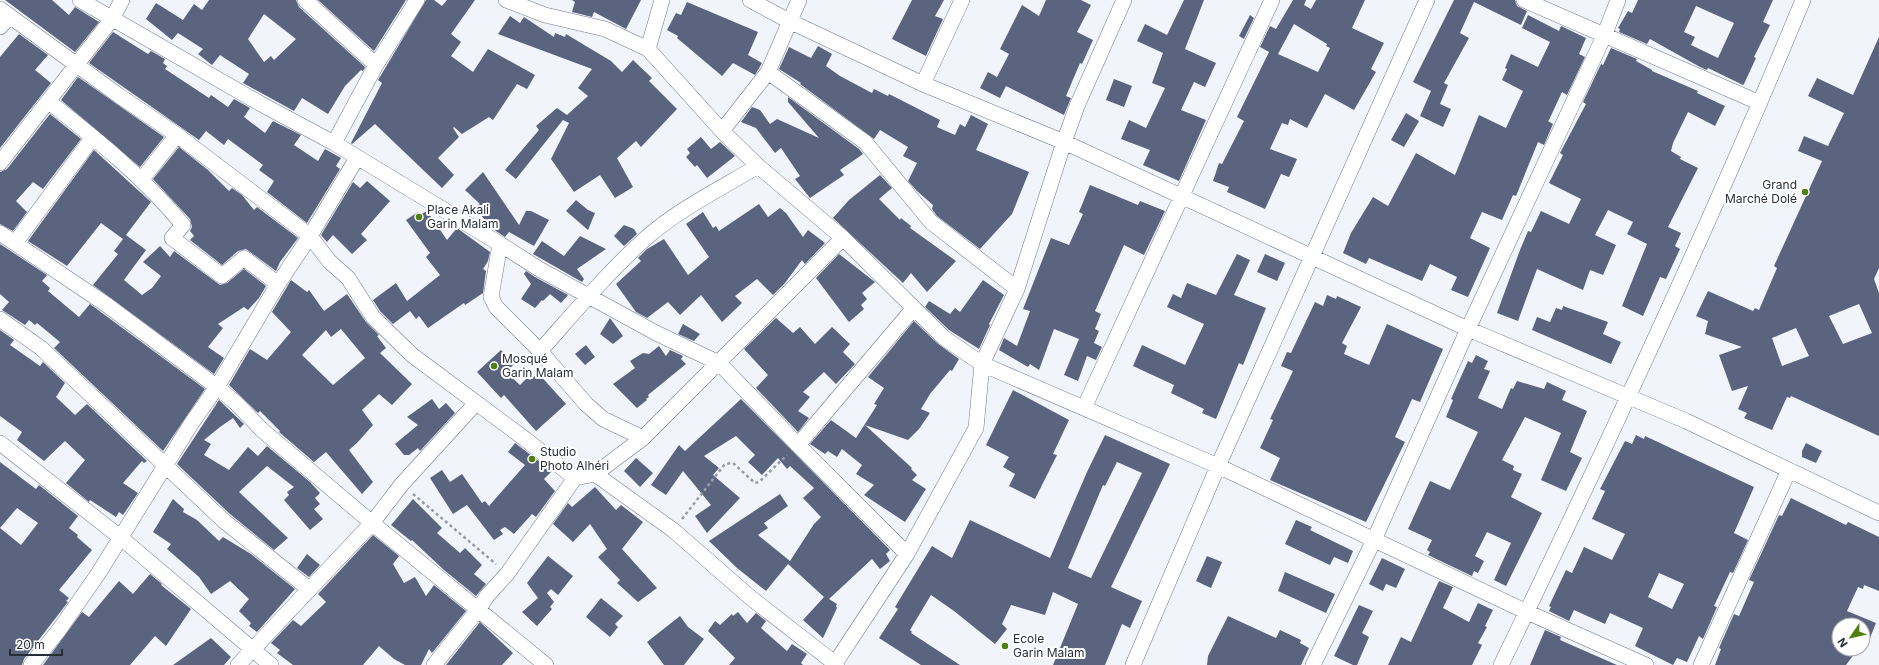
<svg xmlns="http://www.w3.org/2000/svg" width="1879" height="665" font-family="Inter,sans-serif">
<rect width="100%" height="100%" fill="#f1f4fa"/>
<path fill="#5b647e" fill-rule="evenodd" d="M5,0H52L69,15L75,7L99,22L75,52Z
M209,0H296L299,7L365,67L363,71L361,70L345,86L328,114L302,98L294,111L243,83L249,74L220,55L212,65L198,54L203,49L178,33L172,40L146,19L156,3L183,20L194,4L202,10ZM264,14L296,39L274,60L271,56L264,62L248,39Z
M318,0H406L374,51Z
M426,0H434L442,6L447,0H475L451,34L461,42L451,56L473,72L488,49L535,75L527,89L517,84L493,120L489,117L462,134L454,127L453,128L459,137L438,158L454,175L442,188L375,124L352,144L351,143L382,83L378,80Z
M572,0H641L626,29L594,12L592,17L572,12L575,2Z
M912,0H944L935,16L943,19L926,56L892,39Z
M1046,0H1081L1091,5L1077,32L1093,40L1082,64L1080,63L1066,96L1071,98L1064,115L1006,86L1000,98L980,88L988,72L997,77L1009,54L1000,49L1022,5L1039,16Z
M1184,0H1204L1185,49L1216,63L1205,87L1194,82L1181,110L1206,120L1179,181L1143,165L1150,150L1121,139L1129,120L1146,128L1165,88L1152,83L1163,53L1137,41L1145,24L1167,35Z
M1293,0H1306L1304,5L1311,9L1316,0H1365L1352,28L1384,43L1371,69L1376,72L1354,110L1325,94L1307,128L1290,119L1288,125L1282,123L1270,149L1297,159L1289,177L1281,174L1265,209L1227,192L1229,187L1213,181L1219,163L1222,164L1244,121L1237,117L1269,52L1260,47L1270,26L1276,29ZM1294,24L1327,44L1326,46L1330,48L1318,72L1278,54Z
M1454,0H1515L1517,6L1527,11L1521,25L1474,2L1460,33L1469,38L1444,83L1448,85L1440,104L1451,109L1443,127L1420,116L1431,91L1413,82Z
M1638,0H1773L1763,22L1770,25L1754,57L1756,58L1744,84L1743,85L1708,68L1707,70L1700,67L1650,39L1647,44L1619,32L1620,29L1618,28L1628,11L1632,13ZM1696,6L1734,23L1718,58L1691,45L1695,37L1684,32Z
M687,2L758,32L748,55L762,63L755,75L733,63L722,76L677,38L678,36L667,30L676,13L681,15Z
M1250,15L1254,18L1244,39L1239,36Z
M1528,15L1559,31L1561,26L1586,38L1579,54L1585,57L1567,95L1562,92L1549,120L1548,121L1553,124L1544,145L1538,142L1516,196L1513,195L1502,220L1482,212L1470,238L1490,248L1468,297L1451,290L1457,277L1430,264L1422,281L1369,258L1366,264L1343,253L1351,233L1373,197L1388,206L1416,153L1455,175L1479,115L1506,128L1523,91L1502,80L1507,69L1505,68L1511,54L1538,67L1550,42L1522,28Z
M510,16L520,23L524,17L554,37L555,33L565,37L566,34L611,61L622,72L633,60L652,78L649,81L677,109L641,147L636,141L617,158L633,187L615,198L600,175L574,192L551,159L569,123L563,120L516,179L505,170L539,130L536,126L557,108L567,115L588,96L578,88L592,69L498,34Z
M113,32L148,54L151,51L165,59L163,63L167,66L165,69L209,98L211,95L228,107L234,99L250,108L244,117L265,133L273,121L301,135L294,145L318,161L325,149L341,158L336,166L340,169L307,223L267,192L274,181L259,170L263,165L228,139L224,145L206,131L199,140L89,63Z
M19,34L48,55L35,70L51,83L0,148V57Z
M1879,37V268L1874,279L1879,293V436L1791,396L1790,398L1787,397L1772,430L1744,418L1747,413L1738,409L1748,386L1732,391L1719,355L1742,347L1705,334L1708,321L1696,316L1708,291L1753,311L1755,308L1759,310L1777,268L1774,266L1822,161L1798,151L1804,136L1828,146L1844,113L1808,96L1817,78L1853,95ZM1859,304L1872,333L1843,344L1829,316ZM1796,328L1809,356L1782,366L1772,338Z
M818,46L832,54L826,66L840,76L872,93L874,89L888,96L889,94L940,120L937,127L955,135L960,124L965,127L971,115L988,124L976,150L1029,172L1012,214L980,249L937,216L932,209L933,205L917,191L908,181L917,163L903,156L908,147L880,130L874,139L800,84L801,83L779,69L789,47L811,58Z
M1611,48L1637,59L1636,61L1652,70V71L1698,91L1697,93L1725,106L1715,126L1688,112L1673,143L1671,151L1681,157L1680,159L1698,168L1668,227L1681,233L1675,246L1680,249L1666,279L1660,277L1643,316L1622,306L1647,244L1627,234L1633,222L1608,210L1595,235L1616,245L1603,275L1590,270L1583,290L1537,269L1518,321L1497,313L1520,250L1528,231L1531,232L1541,211L1569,224L1581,199L1549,183L1563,155L1560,153L1586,104L1583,102L1601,64L1603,65Z
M78,77L164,137L140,167L61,100Z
M1114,79L1132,86L1124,107L1106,100Z
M788,97L859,149L863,154L840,170L844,175L810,198L795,179L800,176L781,148L775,153L756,128L741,122L752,107L760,110L770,124L777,119L819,138L788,102Z
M1406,113L1419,121L1404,147L1391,140Z
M50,114L81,139L43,189L33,182L16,201L27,212L13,231L0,224V172L7,169Z
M701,137L711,149L720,142L735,156L707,178L697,165L695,167L686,157L690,153L687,149Z
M179,147L208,170L229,191L232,188L242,195L254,210L257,207L298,238L280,262L276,271L246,249L238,251L222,265L190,240L194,236L190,231L192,227L190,219L153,179Z
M94,150L151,202L123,239L101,223L67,266L28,241Z
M483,172L519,225L526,211H531L549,220L534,246L509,232L505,237L490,227L475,207L480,204L465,190Z
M880,175L892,188L879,199L900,220L901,218L911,226L910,228L956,261L927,292L911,273L903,283L833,218L849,200Z
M367,181L390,201L361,234L367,240L352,254L333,235L327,242L321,235L353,182L360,188Z
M1090,185L1138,205L1140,201L1165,211L1144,255L1124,245L1095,311L1101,314L1095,329L1099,331L1094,343L1102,347L1096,360L1087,356L1078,381L1064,375L1079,339L1054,329L1039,370L1030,364L1028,367L999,350L1004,338L1017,346L1030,311L1023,309L1051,238L1069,245L1083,214L1079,212Z
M576,200L588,210L595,213L588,230L566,211Z
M759,204L768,217L780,208L786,213L803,237L808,230L825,243L805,264L802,260L785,283L773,295L757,279L735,296L742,303L722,322L701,295L680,315L668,302L647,318L636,312L616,284L641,261L638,258L647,249L664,239L688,275L709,257L686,224L703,212L713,228L716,226L719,231Z
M427,211L447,240L457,228L490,252L488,261L483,269L486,271L483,293L465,305L464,303L428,328L419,316L416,319L410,311L393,324L380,311L373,300L396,283L407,301L440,275L426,257L430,253L406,220L418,212L420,215Z
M624,225L634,229L637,234L624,246L614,236Z
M126,235L146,250L124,280L142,295L152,288L161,276L143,262L160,246L170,257L174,251L220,285L227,283L244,269L266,286L259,298L248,310L244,307L218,324L223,328L208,347L224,358L214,374L93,285L118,254L114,251Z
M580,236L606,249L577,269L584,279L582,282L533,254L542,241L564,256Z
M0,244L47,275L42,281L50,288L48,291L79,317L90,304L205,389L163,451L54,348L60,342L37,323L35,325L29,320L25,325L2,310L9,302L0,294Z
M839,254L875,282L862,293L867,299L861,305L864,309L849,322L816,278Z
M1237,254L1250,260L1234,295L1266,308L1243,365L1239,363L1216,419L1202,413L1204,409L1171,393L1174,385L1133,366L1142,345L1185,365L1204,324L1167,307L1173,294L1181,298L1187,283L1216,295Z
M1265,254L1285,263L1277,281L1257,272Z
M526,271L535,277L568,295L561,303L550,294L543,301L542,300L535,308L521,299L531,284L524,274Z
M291,280L307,292L309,290L324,311L347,294L366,322L379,335L377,336L386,348L380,353L412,384L392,405L379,394L362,410L373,425L357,443L349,450L373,482L362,494L326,452L314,462L279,432L280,431L260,411L258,413L229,385L250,349L267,360L291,332L272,312ZM341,329L365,358L333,385L302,355L326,330L331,337Z
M983,280L1004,295L989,324L990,325L979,349L949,330L925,307L929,301L950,314L955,308L960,312Z
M1327,295L1336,299L1337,296L1361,307L1342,343L1347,346L1344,354L1369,365L1387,324L1443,349L1420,402L1412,399L1395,437L1405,442L1366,522L1270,480L1280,458L1260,448L1273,420L1270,419L1293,371L1281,366L1287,352L1291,353L1315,302L1323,306Z
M1563,306L1608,322L1603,334L1621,342L1611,364L1532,330L1537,317L1550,322L1556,308L1562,310Z
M610,318L623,336L613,344L600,334Z
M776,318L793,333L800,327L815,344L832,327L850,344L843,352L855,364L836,384L824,372L803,392L810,397L798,411L809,418L798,432L756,388L768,375L744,349Z
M914,321L937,343L959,359L952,371L950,370L930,394L921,409L930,413L919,429L908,440L865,425L912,468L911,469L917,475L912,480L926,489L905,522L864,495L874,485L856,474L862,465L842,449L837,457L828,451L825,454L810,444L831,420L856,438L877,405L874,404L884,388L868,377Z
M683,324L700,334L694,341L678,334Z
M0,330L14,340L10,345L40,366L43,362L65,383L56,397L75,415L87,404L147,461L144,463L142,461L123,483L138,493L123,515L119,512L116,517L90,500L89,502L66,483L85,460L65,441L44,461L17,440L22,432L0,416Z
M586,345L595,357L585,365L575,354Z
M659,346L666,356L670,350L683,356L681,359L686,364L648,395L649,397L646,399L647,400L637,408L613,384L635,368L630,361L643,353L649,354Z
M501,350L514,364L506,372L520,385L527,378L530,380L538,373L566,404L536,431L504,395L501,398L477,372Z
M1476,355L1488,361L1484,369L1490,371L1478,398L1502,409L1511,388L1513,389L1517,381L1544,389L1547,382L1566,391L1562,400L1587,411L1570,452L1582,458L1566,491L1541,480L1561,433L1525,417L1502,460L1514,466L1513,470L1522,474L1511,497L1542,513L1506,586L1494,580L1511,543L1487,532L1475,556L1484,561L1478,573L1474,571L1472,576L1428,555L1430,552L1427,550L1432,540L1408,529L1430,481L1450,490L1478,432L1446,417L1453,400L1451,399L1468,361L1472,363Z
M1013,390L1069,420L1053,454L1057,455L1035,499L1009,486L1015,474L1003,467L1009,457L986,445Z
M432,399L439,409L446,403L455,413L420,451L418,448L409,455H404L395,444L418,425L407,417Z
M741,399L890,550L886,554L890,561L880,569L872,559L829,599L837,604L836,606L837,608L823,638L803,620L824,597L788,564L766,591L737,568L709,541L780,494L788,506L764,523L768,528L758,535L790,561L814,524L821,517L803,498L814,488L790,466L787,469L778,458L762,475L748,462L755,455L736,436L704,456L719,468L713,475L740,498L707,533L695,516L711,505L683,471L666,495L651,485L679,445L685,451Z
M219,400L244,424L240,428L233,418L220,427L204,440L211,444L204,455L229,470L248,447L258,456L267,446L310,482L320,493L315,498L320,504L314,509L323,519L310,530L284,500L289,495L287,492L294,487L267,466L239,492L288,538L274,550L230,514L177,464Z
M1105,435L1170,464L1111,587L1142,601L1130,628L1122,624L1105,665H1053L1078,604L1053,592L1045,615L1011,605L1002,624L1007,629L995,644L954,611L931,595L910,630L912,632L911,633L960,665H921L879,638L898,609L895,607L932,546L952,558L970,520L1050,558L1087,472ZM1117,462L1142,473L1091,578L1068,568L1103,485L1105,486Z
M1636,435L1644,439L1645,436L1754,487L1734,533L1748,540L1733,573L1730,572L1714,606L1717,607L1703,639L1699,636L1687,662L1677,658L1673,665L1635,646L1643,628L1610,613L1605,624L1574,610L1569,621L1549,611L1551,607L1549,606L1566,570L1572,573L1584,547L1612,560L1625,534L1592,519L1605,491L1600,489L1625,441L1632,444ZM1659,573L1684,584L1672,609L1648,597Z
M515,443L552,471L544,479L555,491L536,517L532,514L514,534L505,527L500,530L503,534L494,540L467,505L453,514L430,478L442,470L450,482L462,474L482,503L485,501L489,506L525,465L508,452Z
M1806,443L1822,451L1816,463L1802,457V451Z
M636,458L653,473L640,487L624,471Z
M0,462L36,489L39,485L78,516L69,528L78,535L77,537L92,550L59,590L69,598L66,601L68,602L24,659L22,665H0ZM17,508L38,523L21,545L0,528Z
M595,487L616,510L621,505L643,522L622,549L657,588L638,602L617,583L620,580L598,557L607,549L590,524L573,542L553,524L568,503L572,507Z
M1791,498L1846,525L1848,522L1879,537V591L1864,585L1863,589L1858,587L1847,611L1876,623L1870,638L1866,637L1863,641V625H1839V649H1858L1846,665H1715L1721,649L1719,648L1734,614L1739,616L1754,582L1749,580L1779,515L1782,516Z
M173,499L184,509L183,512L197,520L219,541L223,537L251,554L295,589L257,632L249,626L251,623L239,611L249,599L230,581L211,594L199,577L167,549L171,544L153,532Z
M413,499L442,528L437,533L460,553L465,548L482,565L474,574L486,584L476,596L444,570L412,540L411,541L391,525Z
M1296,520L1312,527L1310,530L1353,551L1348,563L1334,557L1330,565L1285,544Z
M373,535L399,556L393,564L404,583L415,577L426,596L434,585L466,611L432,653L429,649L421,665H405L394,659L379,646L363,665H293L277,653L280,650L271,643L293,620L301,626L326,602L318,594Z
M307,554L320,565L309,577L297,568Z
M548,556L573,576L558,595L551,589L547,593L554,602L550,607L552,609L537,626L522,612L538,598L527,583Z
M1207,556L1222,562L1211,588L1196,581Z
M1382,558L1405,569L1396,588L1386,584L1383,591L1369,584Z
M1285,572L1335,594L1326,613L1278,591Z
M150,574L162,584L161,585L191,609L166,646L155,636L130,665H43L82,612L89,617L119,581L133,594Z
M1439,581L1453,587L1443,608L1469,622L1478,603L1493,610L1485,626L1487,627L1478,643L1482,645L1472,665H1388L1401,637L1411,642Z
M601,598L623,616L615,624L618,627L610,637L586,617Z
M1359,605L1373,611L1362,633L1369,637L1357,665H1353L1334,656Z
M738,612L747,623L756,613L766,621L761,628L787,651L792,644L807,654L801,663L803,665H729L735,658L708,631L715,621L720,625L732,614L733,616Z
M680,616L688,627L704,639L684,665H664L647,642Z
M1228,616L1276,638L1280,630L1301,640L1300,643L1309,648L1301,665H1207L1208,656Z
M480,622L513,653L502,665H446Z
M1545,630L1561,637L1560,640L1617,665H1530Z
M211,638L231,657L224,665H173Z"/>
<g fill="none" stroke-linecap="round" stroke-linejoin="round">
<defs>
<path id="minor" d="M80,0L261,104L334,143L500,244L491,297L496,307L540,351L586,404L603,419L643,438
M305,0L376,65
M506,0L545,15L605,29L648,49
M662,0L648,49L722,131L758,166L843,238L943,337L982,364L976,428L907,554L834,665
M750,0L789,21L923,84L1064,142L1468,329L1686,421L1879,513
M1124,0L1077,106L1064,142L1017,289L982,364L1218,466L1527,612L1646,665
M1524,0L1760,103
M0,9L118,95L177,135L310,236L329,261L348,278L373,317L412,355L525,439L575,478
M0,27L10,16
M768,72L865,142L931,222L1017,289
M923,84L962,0
M48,101C96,139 144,177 183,225L172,238L222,276L244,258L278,284
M722,131L768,72L799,0
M334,143L376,65L417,0
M0,163L112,19L122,0
M142,179L177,135
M0,233L107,305L217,387L236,403L262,430L372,523L546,665
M15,243L93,137
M500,244L539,269L656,333L719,363L798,445L907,554
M0,319L41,348L224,521L309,589
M540,351C574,313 607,273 646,238C679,209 720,189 758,166
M1084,408L1272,0
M0,443L120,537L271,665
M798,445L913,309
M595,474L673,530L751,598L837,665
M31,665L59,630L98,574L191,424L217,387L278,284L310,236L357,158
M238,665L372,523L402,484L476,403
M434,665L478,610L487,596L507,574L575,478L595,474L643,438L843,238
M1133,665L1218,466L1427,0
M1313,665L1374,540L1468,329L1604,36L1618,0
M1501,665C1607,446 1710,225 1803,0
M1701,665L1789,470"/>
</defs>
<use href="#minor" stroke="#6e7892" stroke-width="16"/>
<path stroke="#979ba3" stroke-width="2.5" stroke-dasharray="3 3" stroke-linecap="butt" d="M413,494L496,564
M682,519L725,464L733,463L755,483L759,482L787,455"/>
<use href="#minor" stroke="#fff" stroke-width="15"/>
</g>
<g fill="#4f800f" stroke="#fff" stroke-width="1.5">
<circle cx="1805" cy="192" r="4"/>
<circle cx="419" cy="217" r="4"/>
<circle cx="494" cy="366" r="4"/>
<circle cx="532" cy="459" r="4"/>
<circle cx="1005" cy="646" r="4"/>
</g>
<g text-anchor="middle" stroke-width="4" stroke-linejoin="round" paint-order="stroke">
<g font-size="12" fill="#282d38" stroke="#fff" text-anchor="start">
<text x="1797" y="189" text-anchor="end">Grand<tspan x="1797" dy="14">Marché Dolé</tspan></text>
<text x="427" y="214">Place Akali<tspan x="427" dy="14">Garin Malam</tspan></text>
<text x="502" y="363">Mosqué<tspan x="502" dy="14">Garin Malam</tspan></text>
<text x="540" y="456">Studio<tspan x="540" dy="14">Photo Alhéri</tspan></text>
<text x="1013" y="643">Ecole<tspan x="1013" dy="14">Garin Malam</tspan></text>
</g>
</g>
<g transform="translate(1851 637) rotate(236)"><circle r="19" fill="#ffffff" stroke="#a9abaf"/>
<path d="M0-3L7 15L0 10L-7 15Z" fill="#4f800f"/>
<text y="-6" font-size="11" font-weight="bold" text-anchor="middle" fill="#282d38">N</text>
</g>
<path d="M10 649v6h52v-6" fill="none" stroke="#282d38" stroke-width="2"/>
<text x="16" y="649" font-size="12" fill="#282d38" stroke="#ffffff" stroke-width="3" paint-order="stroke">20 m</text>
</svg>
